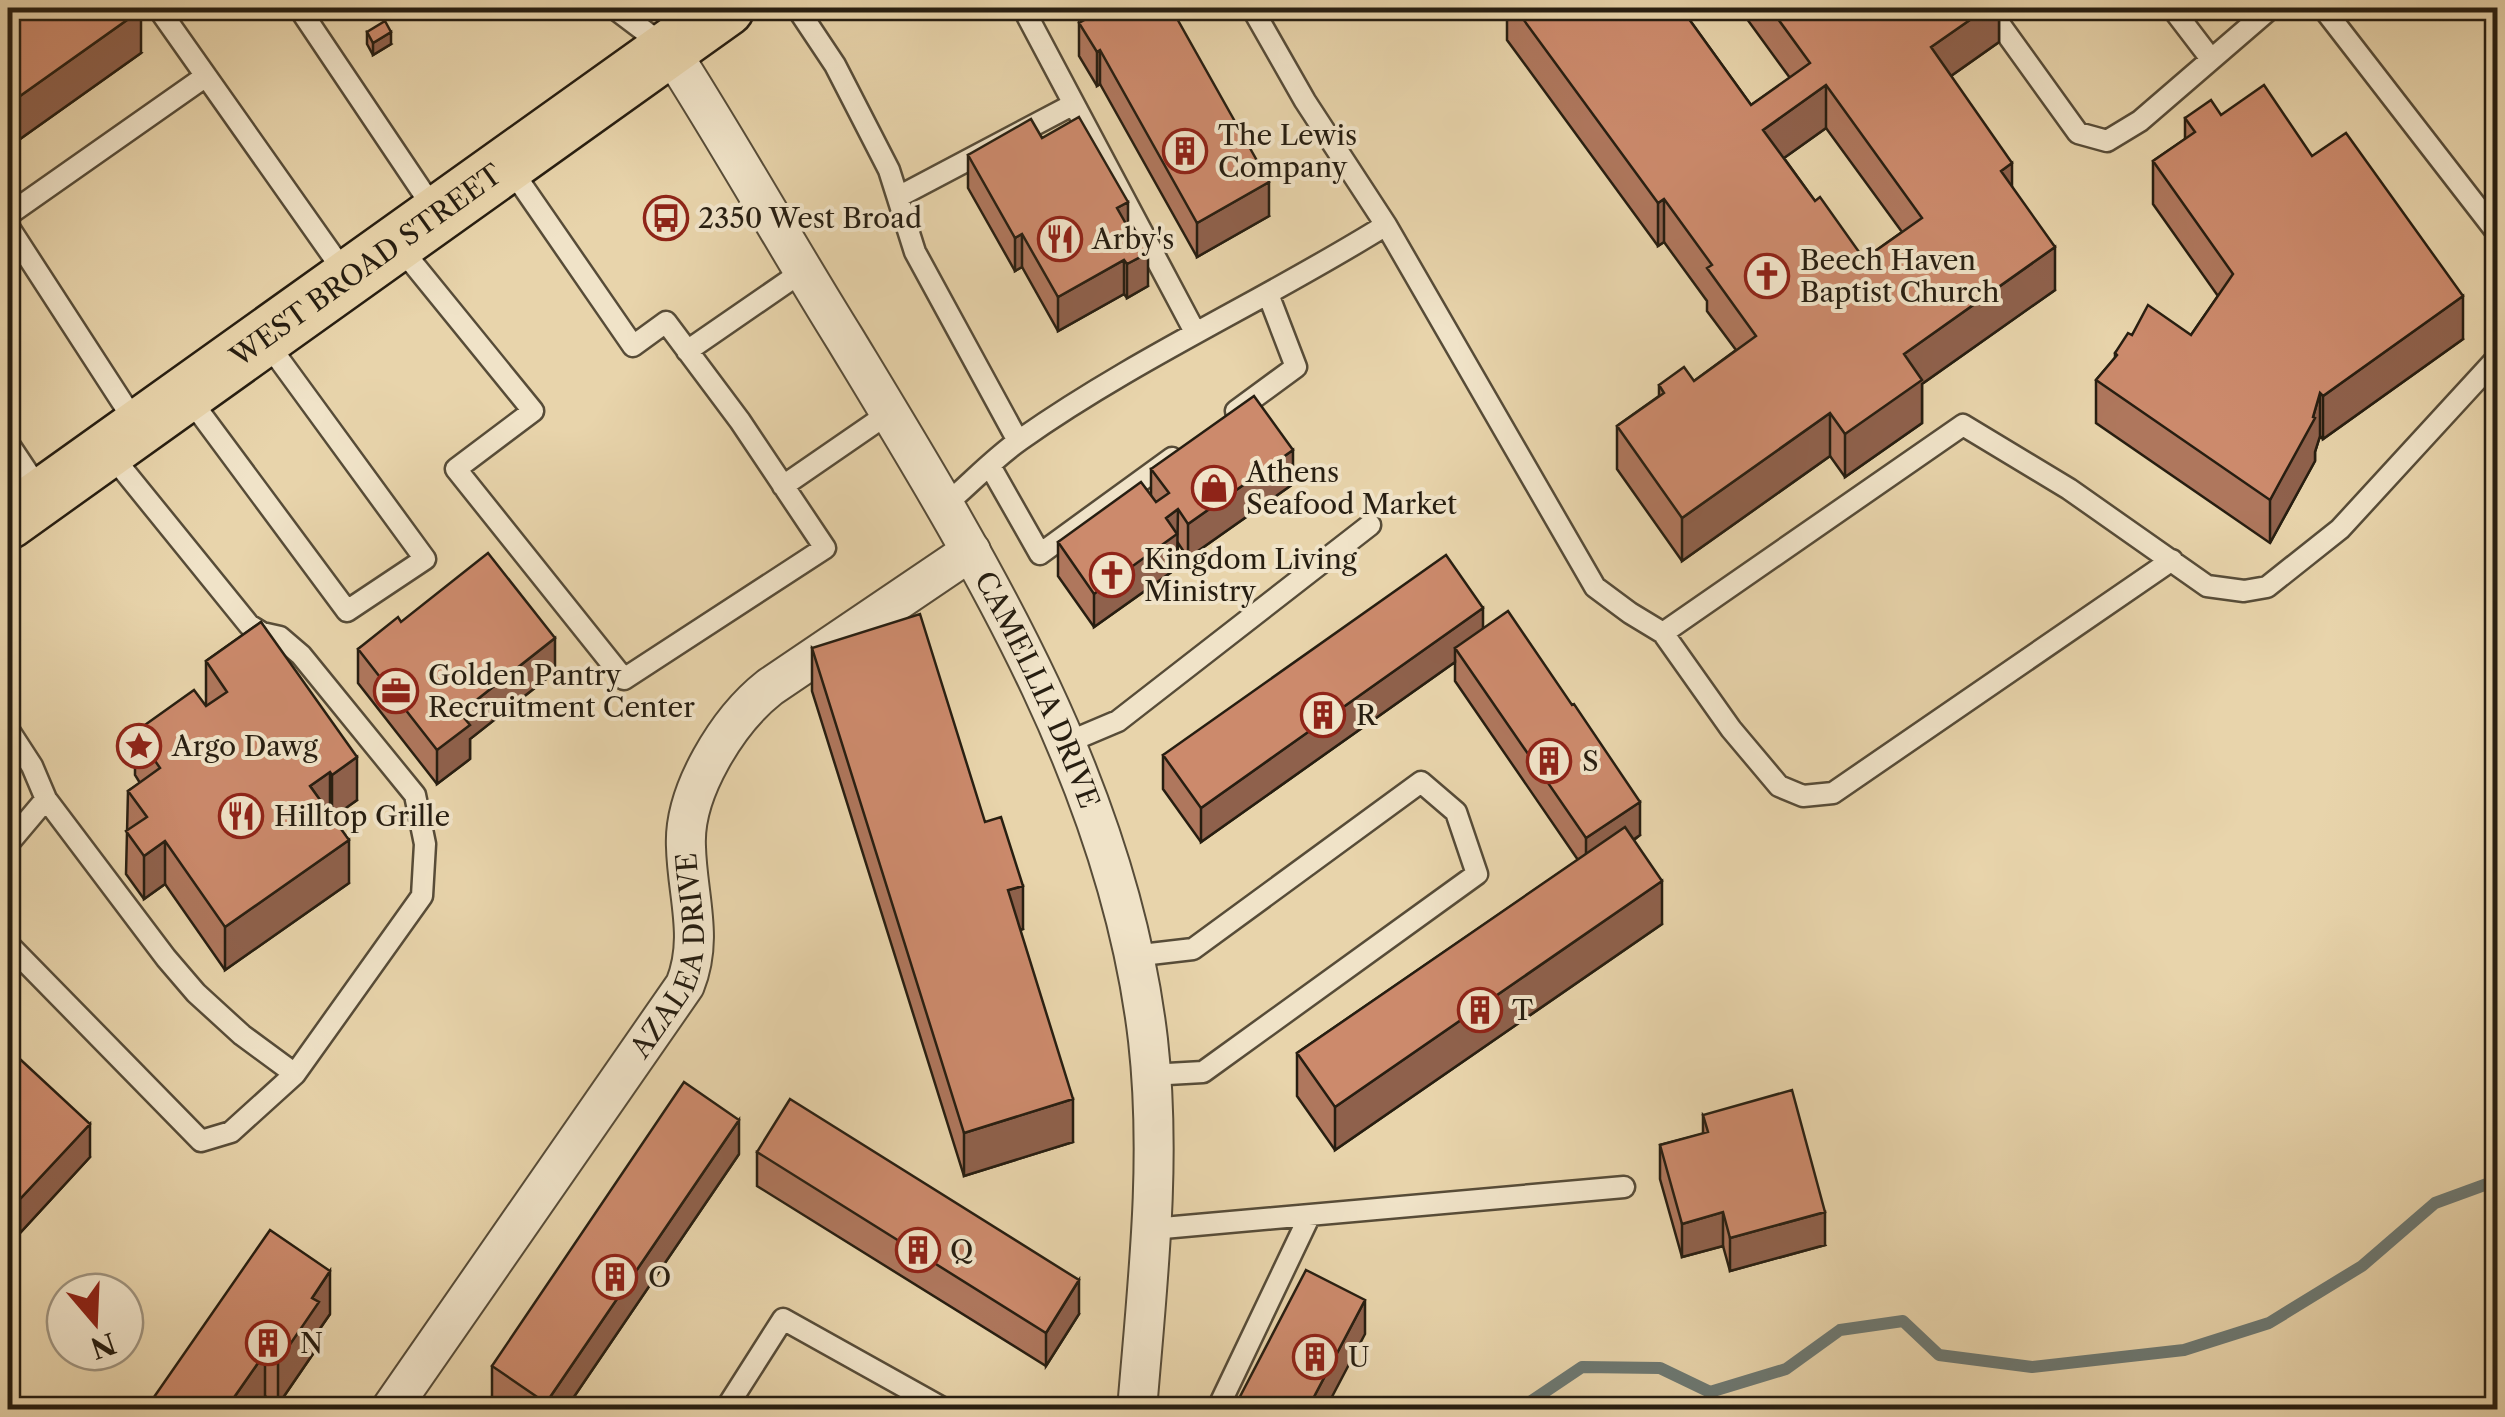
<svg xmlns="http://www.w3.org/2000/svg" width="2505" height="1417" font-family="'Libre Caslon Text',serif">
<rect width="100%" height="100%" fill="#e8d4ab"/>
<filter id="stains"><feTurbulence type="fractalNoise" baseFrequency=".002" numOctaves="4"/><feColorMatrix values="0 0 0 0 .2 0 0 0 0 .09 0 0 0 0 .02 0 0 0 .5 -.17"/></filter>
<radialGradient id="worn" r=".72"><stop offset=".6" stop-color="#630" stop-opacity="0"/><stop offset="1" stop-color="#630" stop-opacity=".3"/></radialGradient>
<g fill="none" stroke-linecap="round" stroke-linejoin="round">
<path stroke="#6d7973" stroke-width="12" d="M1518,1410L1582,1367L1660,1368L1710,1392L1786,1369L1840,1330L1903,1321L1939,1355L2032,1367L2184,1350L2269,1323L2362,1266L2435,1203L2498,1180"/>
<defs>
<path id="lane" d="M158,8L347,276
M299,8L436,212
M614,8L667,48
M797,8L835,65L889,170L915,252L1018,441
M1023,8L1195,332
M1252,8L1305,101L1386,225L1595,587L1630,613L1663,633L1731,729L1779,786L1803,796L1833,793L2172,560
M1988,8L2078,133L2107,141L2140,121L2271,8
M2172,8L2211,59
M2323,8L2498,234
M898,197L1074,104
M8,215L206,76
M8,226L137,425
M398,245L533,411L456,469L624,679L825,548L740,421L666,322L633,346L508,165
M687,351L803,271
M186,394L347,611L425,559L265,340
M1236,411L1296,367L1268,294
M8,443L42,494
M990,466L1040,554L1172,458
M783,486L889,413
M944,506C969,485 993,459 1020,440C1136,358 1266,300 1386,225
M1663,633L1963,425L2069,489L2207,586L2244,591L2267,587L2340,529L2498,357
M8,729L32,766L46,799L166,958L196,993L242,1035L295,1074
M1066,743L1118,721L1370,525
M8,844L46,799
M8,944L201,1141L231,1132L295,1074L422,896L425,844L415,795L301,655L280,637L262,633L249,625L108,451
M1133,956L1193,949L1421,782L1456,812L1477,874L1203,1072L1150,1075
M1152,1229L1624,1187
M725,1410L783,1319L946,1410
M1217,1410L1310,1215"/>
<g id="street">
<path id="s1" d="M669,49C730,144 785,243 845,339C977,557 1118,782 1148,1040C1162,1163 1147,1287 1137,1410"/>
<path id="s2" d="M390,1410L685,985C704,938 687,895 686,847C683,792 728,720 770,687L971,551"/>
</g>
<g id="primary">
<path id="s3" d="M8,521L726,8"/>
</g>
</defs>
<use href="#lane" stroke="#574c38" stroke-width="25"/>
<use href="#street" stroke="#574c38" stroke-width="42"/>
<use href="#primary" stroke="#271e11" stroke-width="60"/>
<use href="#lane" stroke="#f0e3c8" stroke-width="20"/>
<use href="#street" stroke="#f0e3c8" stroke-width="38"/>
<use href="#primary" stroke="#e8d4ab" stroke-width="55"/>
</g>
<path fill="#af775d" stroke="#271e11" stroke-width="2.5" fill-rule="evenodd" d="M8,8L141,53L13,144L8,136Z
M1505,8H1681L1751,105L1790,78L1739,8H1999V42L1951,76L2012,187L2055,290L1922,384V423L1845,477L1830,456L1682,561L1617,469V426L1659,396V385L1694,381L1736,350L1707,311V301L1664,242L1658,246L1507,40V10ZM1826,128L1902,232L1864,259L1815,201L1784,158Z
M1079,23L1269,216L1197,257L1100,84L1097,86L1079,56Z
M367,32L391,44L373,55L367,44Z
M2221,115L2312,156L2463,339L2323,439L2320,436L2315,452V461L2270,543L2096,423V380L2115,358V353L2132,335H2191L2218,296L2153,204V161L2185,139V118Z
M1042,138L1128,227L1148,286L1127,298L1124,294L1058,331L1022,267L1015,271L968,188V155Z
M1151,469L1293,484L1188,558L1178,543L1177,568L1094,627L1058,576V542L1151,496Z
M261,622L357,800L332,817L349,883L225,970L165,884L144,899L126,874L128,791L140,783L135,775V732L206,704V661Z
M401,622L555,672L470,739V759L437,784L358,683V649Z
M1483,628L1640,835L1634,840L1662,924L1335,1150L1297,1096V1053L1578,860L1455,681V662L1201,842L1163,789V755Z
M812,648L985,822L1023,929L1020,930L1073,1142L964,1176L812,691Z
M8,1048L90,1157L20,1233L8,1222Z
M1703,1115L1825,1245L1730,1271L1723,1246L1682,1257L1660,1179V1145L1703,1134Z
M757,1152L1079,1314L1046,1366L757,1186Z
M739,1154L565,1410H506L492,1400V1366Z
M330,1314L319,1330V1345L278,1405L265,1396L255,1410H145Z"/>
<path fill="#8f614c" stroke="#271e11" stroke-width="2.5" d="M1987,8H1999V42L1931,90V47Z
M141,10V53L13,144V101Z
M391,32V44L373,55V43Z
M1100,50V84L1097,86V52Z
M1826,85V128L1763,173V130Z
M2012,163V206L2001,171Z
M1269,182V216L1197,257V223Z
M1664,199V242L1658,246V203Z
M1128,202V236L1117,208Z
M1022,234V267L1015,271V238Z
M2055,247V290L1922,384V423L1845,477V434L1904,354Z
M1148,253V286L1127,298V264Z
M1124,260V294L1058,331V297Z
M2463,296V339L2323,439V396Z
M2320,393V436L2315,452V461L2270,543V500L2313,417Z
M1830,413V456L1682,561V518Z
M1293,450V484L1188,558V524Z
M1178,509L1177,568L1094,627V594L1166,518Z
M1483,608V642L1455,648V662L1201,842V808Z
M555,638V672L470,739V759L437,784V750L460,713Z
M357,757V800L332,818V775Z
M330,772V815L310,786Z
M1640,802V835L1586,872V838Z
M349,840V883L225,970V927Z
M165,841V884L144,899V856Z
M1662,881V924L1335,1150V1107Z
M1023,886V929L1008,933V890Z
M1073,1099V1142L964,1176V1133Z
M739,1120V1154L565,1410H546V1403Z
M90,1124V1157L20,1233V1199Z
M1723,1212V1246L1682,1257V1224Z
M1825,1212V1245L1730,1271V1238Z
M330,1271V1314L319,1330V1345L278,1405V1362L312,1298Z
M1079,1280V1314L1046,1366V1333Z
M1365,1300V1334L1325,1410H1307Z
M265,1353V1396L255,1410H235V1396Z"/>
<path fill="#cc8a6c" stroke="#271e11" stroke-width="2.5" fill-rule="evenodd" d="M8,8H140L141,10L13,101L8,93Z
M1106,8H1171L1269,182L1197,223L1100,50L1097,52L1079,23Z
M1515,8H1681L1751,105L1810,63L1770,8H1987L1931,47L2012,163L2001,171L2055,247L1904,354L1922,380L1845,434L1830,413L1682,518L1617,426L1664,393L1659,385L1684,367L1694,381L1756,336L1707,268L1712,265L1664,199L1658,203ZM1826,85L1922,218L1864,259L1820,197L1815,201L1763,130Z
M385,21L391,32L373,43L367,32Z
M2264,85L2312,156L2346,133L2463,296L2323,396L2320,393L2313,417L2315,418L2270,500L2096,380L2117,355L2115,353L2128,333L2132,335L2148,305L2191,335L2233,274L2153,161L2195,132L2185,118L2211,100L2221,115Z
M1079,117L1128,202L1117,208L1129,229L1133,227L1148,253L1127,264L1124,260L1058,297L1022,234L1015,238L968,155L1031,119L1042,138Z
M1254,396L1293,450L1188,524L1178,509L1166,518L1177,534L1094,594L1058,542L1141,482L1156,502L1169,493L1151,469Z
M488,553L555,638L460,713L470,725L437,750L358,649L398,617L401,622Z
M1446,555L1483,608L1201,808L1163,755Z
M1508,611L1572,705L1574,704L1640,802L1586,838L1455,648Z
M920,614L985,822L1001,817L1023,886L1008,890L1073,1099L964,1133L812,648Z
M261,622L357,757L332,775L330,772L310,786L349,840L225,927L165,841L144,856L126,831L147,817L128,791L160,768L135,732L194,690L206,706L227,692L206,661Z
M1625,827L1662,881L1335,1107L1297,1053Z
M8,1048L90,1124L20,1199L8,1188Z
M684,1082L739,1120L546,1403L492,1366Z
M1792,1090L1825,1212L1730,1238L1723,1212L1682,1224L1660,1145L1708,1132L1703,1115Z
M790,1099L1079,1280L1046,1333L757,1152Z
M270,1230L330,1271L312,1298L319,1302L278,1362L265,1353L235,1396L245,1403L240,1410H145Z
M1306,1270L1365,1300L1307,1410H1233Z"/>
<defs>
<symbol id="building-ring" viewBox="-11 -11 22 22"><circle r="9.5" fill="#f0e3c8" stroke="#8f2418" stroke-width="1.5"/><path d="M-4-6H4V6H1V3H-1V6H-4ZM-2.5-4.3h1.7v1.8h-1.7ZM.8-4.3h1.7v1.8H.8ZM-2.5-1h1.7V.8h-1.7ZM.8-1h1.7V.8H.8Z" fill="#8f2418"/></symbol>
<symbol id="bus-ring" viewBox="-11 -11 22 22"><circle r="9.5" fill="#f0e3c8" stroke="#8f2418" stroke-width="1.5"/><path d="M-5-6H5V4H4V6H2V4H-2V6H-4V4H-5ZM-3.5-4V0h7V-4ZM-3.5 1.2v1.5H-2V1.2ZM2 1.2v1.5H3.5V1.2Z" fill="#8f2418"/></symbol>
<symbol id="restaurant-ring" viewBox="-11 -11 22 22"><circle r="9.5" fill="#f0e3c8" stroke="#8f2418" stroke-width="1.5"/><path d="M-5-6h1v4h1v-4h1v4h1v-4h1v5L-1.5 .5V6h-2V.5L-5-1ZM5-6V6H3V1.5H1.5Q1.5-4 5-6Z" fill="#8f2418"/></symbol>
<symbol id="church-ring" viewBox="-11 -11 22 22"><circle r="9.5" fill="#f0e3c8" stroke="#8f2418" stroke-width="1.5"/><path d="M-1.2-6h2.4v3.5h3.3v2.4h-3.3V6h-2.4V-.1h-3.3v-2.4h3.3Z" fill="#8f2418"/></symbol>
<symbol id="shop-ring" viewBox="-11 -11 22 22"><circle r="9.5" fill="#f0e3c8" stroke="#8f2418" stroke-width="1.5"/><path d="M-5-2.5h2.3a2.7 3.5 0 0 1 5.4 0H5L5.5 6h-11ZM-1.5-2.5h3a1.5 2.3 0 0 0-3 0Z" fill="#8f2418"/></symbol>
<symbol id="office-ring" viewBox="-11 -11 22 22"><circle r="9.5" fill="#f0e3c8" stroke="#8f2418" stroke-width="1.5"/><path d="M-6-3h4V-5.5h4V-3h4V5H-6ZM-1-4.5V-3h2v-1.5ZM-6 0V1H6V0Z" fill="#8f2418"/></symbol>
<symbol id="sight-ring" viewBox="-11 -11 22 22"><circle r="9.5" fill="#f0e3c8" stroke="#8f2418" stroke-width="1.5"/><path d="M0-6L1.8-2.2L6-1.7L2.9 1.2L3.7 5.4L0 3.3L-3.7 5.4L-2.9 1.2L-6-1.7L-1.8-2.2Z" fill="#8f2418"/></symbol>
</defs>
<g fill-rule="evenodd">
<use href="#building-ring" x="1160" y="126" width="50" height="50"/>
<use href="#bus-ring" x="641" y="193" width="50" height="50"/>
<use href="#restaurant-ring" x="1035" y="214" width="50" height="50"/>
<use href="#church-ring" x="1742" y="251" width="50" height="50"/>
<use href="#shop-ring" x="1189" y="463" width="50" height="50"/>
<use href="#church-ring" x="1087" y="550" width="50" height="50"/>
<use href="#office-ring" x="371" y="666" width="50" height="50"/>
<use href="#building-ring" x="1298" y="690" width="50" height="50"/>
<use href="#sight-ring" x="114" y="721" width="50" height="50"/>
<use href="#building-ring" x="1524" y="736" width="50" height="50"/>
<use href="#restaurant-ring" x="216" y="791" width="50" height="50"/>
<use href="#building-ring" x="1455" y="985" width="50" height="50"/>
<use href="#building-ring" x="893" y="1225" width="50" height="50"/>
<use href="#building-ring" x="590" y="1252" width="50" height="50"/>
<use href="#building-ring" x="243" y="1318" width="50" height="50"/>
<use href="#building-ring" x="1290" y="1332" width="50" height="50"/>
</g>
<g text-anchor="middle" stroke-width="8" stroke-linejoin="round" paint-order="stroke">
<g font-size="28" fill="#271e11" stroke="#f0e3c8" text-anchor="start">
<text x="1218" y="145">The Lewis<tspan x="1218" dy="32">Company</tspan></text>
<text x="698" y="228">2350 West Broad</text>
<text x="1092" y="249">Arby's</text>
<text x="1800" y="270">Beech Haven<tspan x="1800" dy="32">Baptist Church</tspan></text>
<text x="1246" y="482">Athens<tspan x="1246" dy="32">Seafood Market</tspan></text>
<text x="1144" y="569">Kingdom Living<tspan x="1144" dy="32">Ministry</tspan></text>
<text x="428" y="685">Golden Pantry<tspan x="428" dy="32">Recruitment Center</tspan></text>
<text x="1356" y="725">R</text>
<text x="172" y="756">Argo Dawg</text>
<text x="1582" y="771">S</text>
<text x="274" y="826">Hilltop Grille</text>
<text x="1512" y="1020">T</text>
<text x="950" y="1260">Q</text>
<text x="648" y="1287">O</text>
<text x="300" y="1353">N</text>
<text x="1348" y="1367">U</text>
</g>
<g font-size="28" fill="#271e11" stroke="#f0e3c8">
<text dy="10" stroke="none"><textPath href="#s3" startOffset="440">WEST BROAD STREET</textPath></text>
<text dy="10" stroke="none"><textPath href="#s1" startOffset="740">CAMELLIA DRIVE</textPath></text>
<text dy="10" stroke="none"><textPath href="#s2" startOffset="542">AZALEA DRIVE</textPath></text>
</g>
</g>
<rect width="2505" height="1417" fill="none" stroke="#e8d4ab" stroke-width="40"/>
<rect x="10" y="10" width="2485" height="1397" fill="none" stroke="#271e11" stroke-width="5"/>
<rect x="20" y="20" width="2465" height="1377" fill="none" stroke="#271e11" stroke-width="2.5"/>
<g transform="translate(95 1322) rotate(161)"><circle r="48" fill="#f0e3c8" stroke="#a0947f" stroke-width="2.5"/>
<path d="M0-8L18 38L0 25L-18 38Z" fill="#8f2418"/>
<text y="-15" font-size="28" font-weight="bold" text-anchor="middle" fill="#271e11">N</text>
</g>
<rect width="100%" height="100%" filter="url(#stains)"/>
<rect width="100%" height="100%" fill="url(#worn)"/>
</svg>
